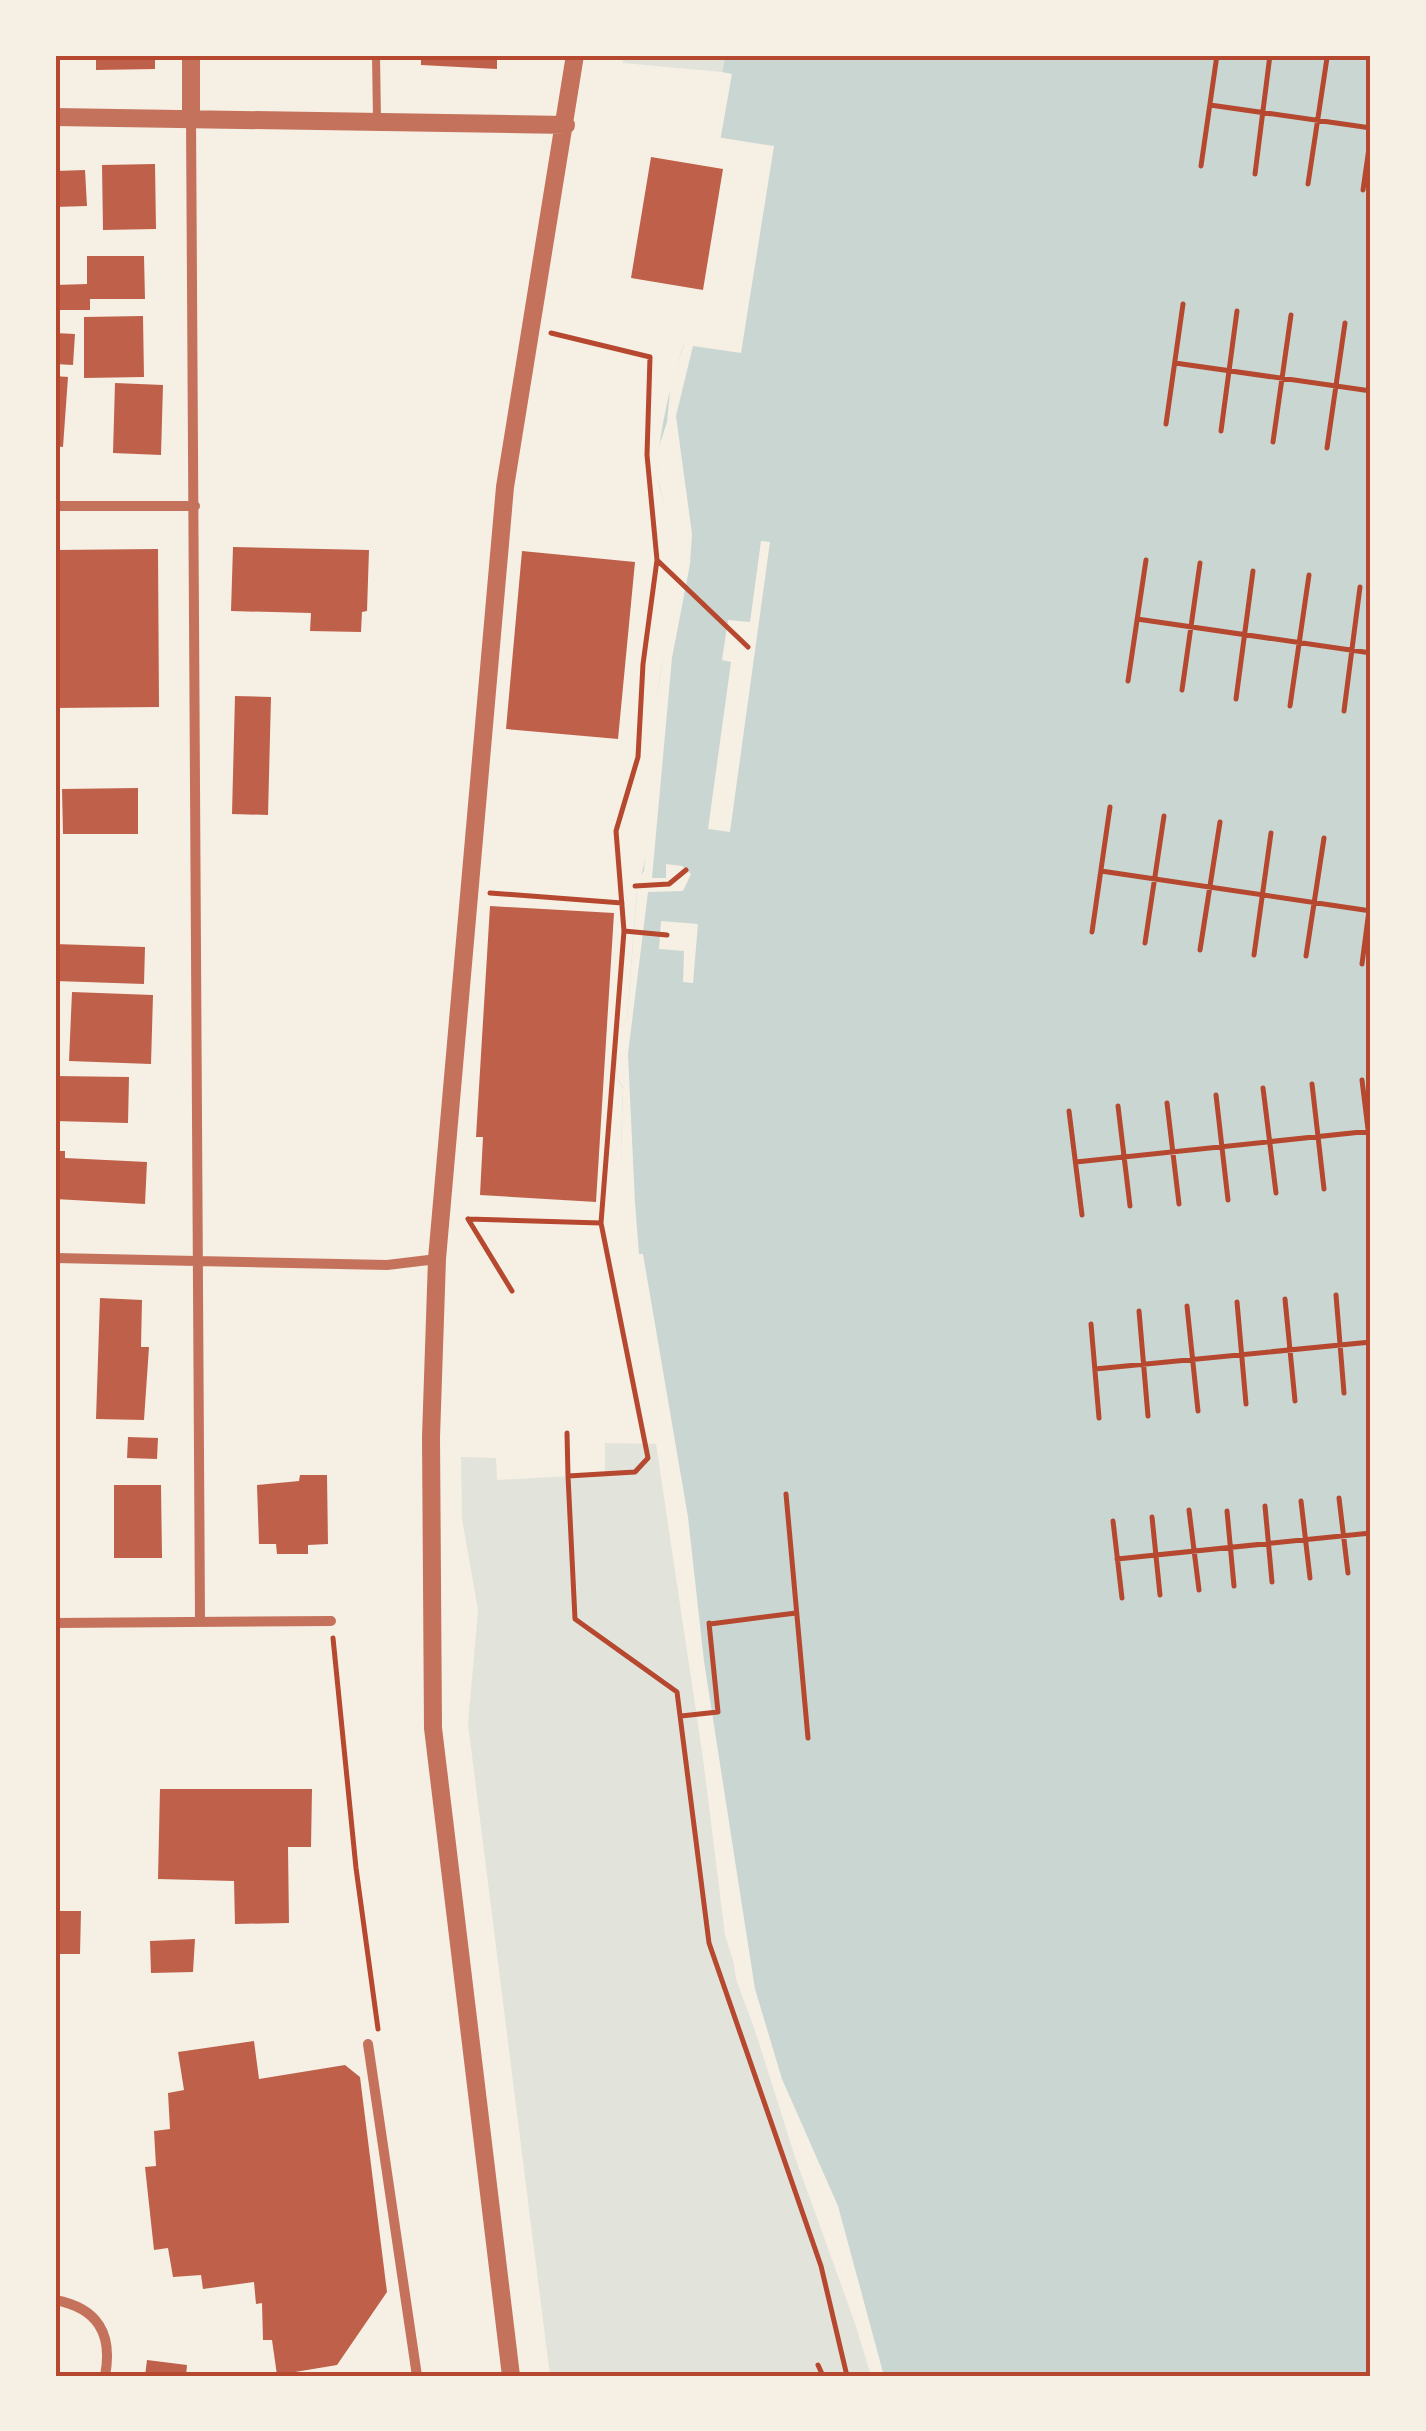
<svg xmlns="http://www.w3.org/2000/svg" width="1426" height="2431" font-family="Poppins,sans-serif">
<rect width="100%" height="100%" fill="#f6efe4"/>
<path fill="#e2e4dc" d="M623,55H726L722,72L623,63Z
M605,1443L664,1444L725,1935L795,2157L874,2376H550L468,1724L478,1610L462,1519L461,1457L496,1458L497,1480L605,1474Z"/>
<path fill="#c9d6d2" d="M726,55H1371V2376H876L822,2195L743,1995L621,1150L623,1088L616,1077L618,1030L627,1019L637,891C656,833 650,770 656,710C660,659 674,609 677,559C678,535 664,508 659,485C653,453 672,376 684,344L732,74L722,72Z"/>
<path fill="#f6efe4" d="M716,137L774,146L741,353L693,346L676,416L692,534L690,564L672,658L652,878H666V864L682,866L691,874L683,891L648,892L628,1054L635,1203L639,1254H643L688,1517L704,1661L755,1989L782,2079L838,2206L884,2376H871L817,2197L736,1979L628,1256L633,1255L621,1150L623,1087L616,1077L618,1030L627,1019L637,892L633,888L644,871L655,712L677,554L658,480L657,453L667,422L671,381L684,345L679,343Z
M761,541L770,542L730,832L708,829L731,662L722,660L728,620L750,622Z
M661,921L698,924L693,983L683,982L684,951L659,949Z"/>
<path fill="#bf614a" d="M96,55H155V69L96,70Z
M421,55H497V69L421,65Z
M651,157L723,169L703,290L631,278Z
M155,164L156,229L103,230L102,165Z
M85,170L87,206L55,207V171Z
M87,256H144L145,299H90V310H55V285L87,284Z
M143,316L144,377L84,378V317Z
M55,333L75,334L73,365L55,364Z
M55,376L68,377L63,447L55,446Z
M115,383L163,385L161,455L113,453Z
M233,547L369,550L367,611L362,612L361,632L310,631L311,613L231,611Z
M158,549L159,707L55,708V550Z
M522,551L635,562L618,739L506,729Z
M235,696L271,697L268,815L232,814Z
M138,788V834H63L62,789Z
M490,906L614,913L596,1202L480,1195L483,1137H476Z
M55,944L145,947L144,984L55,981Z
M72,992L153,995L151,1064L69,1061Z
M55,1076L129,1077L128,1123L55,1121Z
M55,1151H65V1158L147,1162L145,1204L55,1199Z
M100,1298L142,1300L141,1347H149L144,1420L96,1419Z
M128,1437L158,1438L157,1459L127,1458Z
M300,1475H327L328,1544L308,1545V1554H277L276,1544H259L257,1485L299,1481Z
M114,1485H161L162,1558H114Z
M160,1789H312L311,1847H288L289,1923L235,1924L234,1881L158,1879Z
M55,1911H81L80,1954H55Z
M195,1939L193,1972L151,1973L150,1941Z
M254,2041L259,2079L345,2065L360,2077L387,2292L337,2365L277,2375L272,2340H263L262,2303L256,2304L254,2282L203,2289L201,2275L173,2277L168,2248L154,2250L145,2167L156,2166L154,2131L170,2129L168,2093L184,2090L178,2052Z
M147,2360L187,2365L186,2376H145Z"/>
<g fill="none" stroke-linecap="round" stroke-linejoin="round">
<path stroke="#b5482f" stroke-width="5" d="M1210,105L1371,128
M1201,166L1217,55
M1255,174L1270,55
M1308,184L1327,58
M1363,190L1371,134
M551,333L650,357L647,455L657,560L643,664L638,757L616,831L624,931L601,1223L648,1458L635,1472L568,1476L575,1619L677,1692L709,1943L821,2266L847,2376
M1175,363L1371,391
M1166,424L1183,304
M1221,431L1237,311
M1273,442L1291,315
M1327,448L1345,323
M657,560L748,647
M1137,619L1371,653
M1128,681L1146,560
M1182,690L1200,563
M1236,699L1253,571
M1290,706L1309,575
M1344,711L1360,587
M1101,871L1371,911
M635,886L669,884L686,870
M490,893L622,903
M624,931L667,935
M1092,932L1110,807
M1145,943L1164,816
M1200,950L1220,822
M1254,955L1271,833
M1306,956L1324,838
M1362,964L1371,895
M1362,1080L1371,1154
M1312,1084L1324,1189
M1263,1088L1276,1193
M1216,1095L1228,1200
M1167,1103L1179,1204
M1118,1106L1130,1206
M1069,1111L1082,1215
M1076,1162L1371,1131
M468,1219L601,1223
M468,1219L512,1291
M1336,1295L1344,1393
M1285,1299L1295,1401
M1237,1302L1246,1404
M1187,1306L1198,1411
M1139,1311L1148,1416
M1091,1324L1099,1418
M1095,1369L1371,1342
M567,1433L568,1476
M786,1494L808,1738
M1339,1498L1348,1573
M1301,1501L1310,1578
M1265,1506L1272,1582
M1189,1510L1199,1590
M1227,1511L1234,1586
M1152,1517L1160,1595
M1113,1521L1122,1598
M1117,1559L1371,1533
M710,1624L796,1613
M333,1638L356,1868L378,2029
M681,1716L718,1712L709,1623
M818,2365L823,2376"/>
<path stroke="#c5725c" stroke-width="8" d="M376,55L377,120"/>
<path stroke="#c5725c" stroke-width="10" d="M191,118L200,1620
M55,506H195
M55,1258L387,1265L437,1259
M55,1623L331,1621
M368,2044L417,2376
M55,2300C98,2308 113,2334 105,2376"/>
<path stroke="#c5725c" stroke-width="18" d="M191,55V118
M55,117L566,125
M511,2376L433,1728L431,1437L437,1259L505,487L575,55"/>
</g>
<rect width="1426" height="2431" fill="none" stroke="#f6efe4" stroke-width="115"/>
<rect x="58" y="58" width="1310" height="2316" fill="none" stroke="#b5482f" stroke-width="4"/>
</svg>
